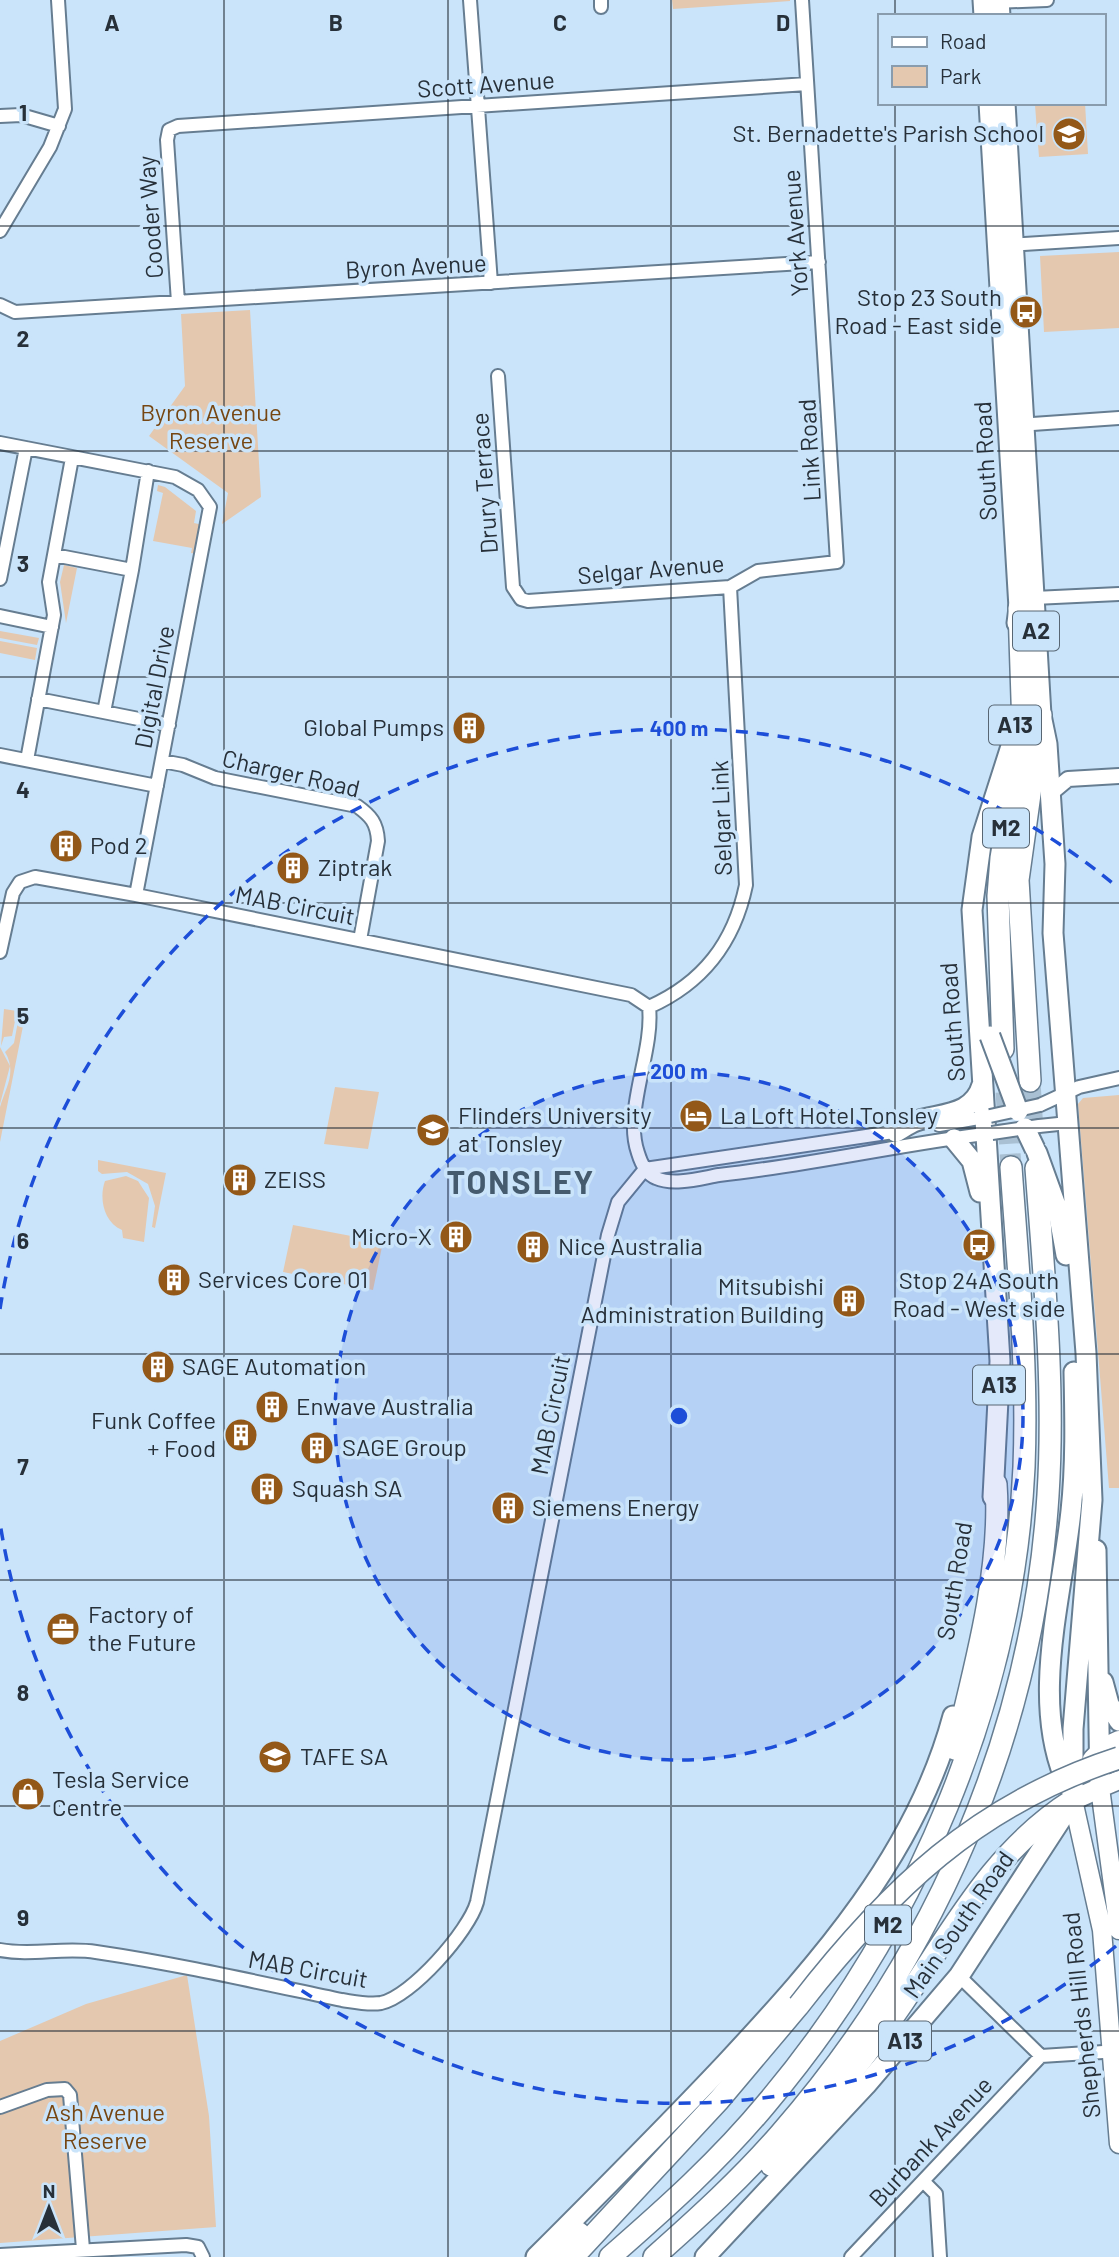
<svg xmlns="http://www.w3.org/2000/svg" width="1119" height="2257" font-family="Barlow,sans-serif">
<rect width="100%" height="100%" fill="#cae4fa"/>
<path fill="#e4c8af" d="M672,0H790V1L673,9Z
M1085,103L1088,154L1039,157L1035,105Z
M1119,252V328L1044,332L1040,256Z
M250,310L261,497L222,524L228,493L149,436L185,386L181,314Z
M158,485L165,487L196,511L194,523L203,525L196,554L191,553L192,548L153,541L163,493L157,491Z
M64,565L77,568L66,623L60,582Z
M0,631L39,638L37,645L0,638Z
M0,641L37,648L35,660L0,653Z
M21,1005L27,1006L0,1142C0,1132 0,1116 0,1107C6,1087 17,1072 5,1052L14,1043Z
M4,1009L17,1011L12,1036L4,1037L1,1046Z
M0,1047L10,1066L0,1104Z
M335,1087L379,1092L368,1149L324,1144Z
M1119,1095V1488H1109L1078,1104L1083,1098Z
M98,1160L166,1173L155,1228L152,1227L155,1206L148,1184L127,1172L102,1174L98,1171Z
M126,1176L138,1181L149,1198L144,1242L123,1238L122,1230C103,1222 99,1197 105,1181Z
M293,1225L383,1242L373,1290L283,1272Z
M187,1975L209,2116L216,2227L0,2243V2041L86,2004Z"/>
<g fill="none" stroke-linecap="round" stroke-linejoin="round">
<path stroke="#a9c0d3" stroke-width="21" stroke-dasharray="21 10" stroke-linecap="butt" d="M1030,1081L1034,1149
M1006,1092L1011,1167"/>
<defs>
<path id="minor" d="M470,0L491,283
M601,0V7
M994,2L1047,0
M0,116L21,115L59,126
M0,231L50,147L65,109L58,0
M1008,245L1119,238
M178,302L167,140L169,130L178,126L807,84
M0,305L15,312L819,262
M498,376L513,587L521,599L528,601L730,587L758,571L837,562L802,0
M1018,425L1119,418
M0,443L175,477L198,490L210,507L136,895
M54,555L132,570L104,712
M132,570L148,471
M0,579L26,448
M1034,598L1119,594
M0,616L52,627
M38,699L169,725
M0,755L157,786
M27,760L54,615L49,582L72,458
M162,761L183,765L215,778L357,806C371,816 377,823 378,841L360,940
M0,952L13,893L20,882L35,877L136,895L631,995L649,1007C654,1052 623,1111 638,1153C641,1163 646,1174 656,1178C674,1186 701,1178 719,1175C811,1165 901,1144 992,1133
M649,1007C703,983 734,943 746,885L730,587
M1040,1105L1079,1087L1119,1078
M939,1125L990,1116
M1039,1126L1068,1123
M645,1169L900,1131
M0,1950C31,1956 64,1947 96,1952C178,1964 261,1983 342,2000C355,2002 368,2005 381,2003C411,1997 469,1931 477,1902L608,1235L618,1202L645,1169
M959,1976L1041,2056L1119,2051
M0,2107L47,2090L65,2089L70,2095L83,2249
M923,2181L936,2194L940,2257
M0,2255L186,2245L198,2247L203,2257
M851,2257L1041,2056"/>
<path id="tertiary" d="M1050,794L1068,779L1119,776"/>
<path id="secondary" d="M1092,1759L1104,1747L1119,1740
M1119,1780L1100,1788L1119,1930
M1073,1800L1102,1930L1119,2144"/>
<path id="trunk" d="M983,0L984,16
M999,0L1000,16
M989,103L1019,608L1017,623
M1005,103L1041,715L1047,744L1055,864L1053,933L1086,1353L1092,1500L1073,1729V1800
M896,1132C903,1128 910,1123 916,1121C941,1113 973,1116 982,1085
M954,1139L972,1161L980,1192
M1037,1153L1058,1211L1066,1255
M993,1497L1000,1361L972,910L982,837L1013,740
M1103,1682L1109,1704L1119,1721
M1068,1786C1029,1703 1062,1598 1071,1511C1076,1465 1075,1418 1074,1372
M1073,1800L1100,1788L1096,1550
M536,2257C600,2193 664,2129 726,2063C821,1961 916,1854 953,1716
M705,2257L866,2085L959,1976L1073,1801"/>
<path id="motorway" d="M1003,1049L998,896L1001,858L1023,729L1019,608
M1030,1081L1018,880L1041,715
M955,1749C975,1667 1002,1569 996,1484
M771,2165C818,2115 861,2064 900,2007C952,1931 993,1850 1073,1800
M554,2257L579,2233
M573,2257L719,2100L799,2005
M610,2257C665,2209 720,2160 767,2103C916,1926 1013,1700 1024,1467C1028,1367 1018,1267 1011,1167
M654,2257C698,2218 742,2178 780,2134C936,1956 1033,1732 1048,1495C1055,1387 1044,1276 1036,1168"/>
</defs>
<use href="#minor" stroke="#667d91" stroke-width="16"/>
<use href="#tertiary" stroke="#667d91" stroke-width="18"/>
<use href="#secondary" stroke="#667d91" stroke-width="21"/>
<use href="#trunk" stroke="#667d91" stroke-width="23"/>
<use href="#motorway" stroke="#667d91" stroke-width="24"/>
<use href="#minor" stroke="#fff" stroke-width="12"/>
<use href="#tertiary" stroke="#fff" stroke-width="14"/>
<use href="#secondary" stroke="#fff" stroke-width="18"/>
<use href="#trunk" stroke="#fff" stroke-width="19"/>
<use href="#motorway" stroke="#fff" stroke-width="21"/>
<defs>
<path id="minor-bridge" d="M990,1116L1040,1105
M992,1133L1039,1126"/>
<path id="trunk-bridge" d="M990,1036L1018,1111
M1025,1128L1035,1149"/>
<path id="motorway-bridge" d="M799,2005C888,1890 977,1804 1119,1758"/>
</defs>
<use href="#minor-bridge" stroke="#667d91" stroke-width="16" stroke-linecap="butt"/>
<use href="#trunk-bridge" stroke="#667d91" stroke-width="23" stroke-linecap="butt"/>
<use href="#motorway-bridge" stroke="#667d91" stroke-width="24" stroke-linecap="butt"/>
<use href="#minor-bridge" stroke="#fff" stroke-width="12"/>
<use href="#trunk-bridge" stroke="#fff" stroke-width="19"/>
<use href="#motorway-bridge" stroke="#fff" stroke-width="21"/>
</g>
<path fill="none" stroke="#273039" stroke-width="2" stroke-opacity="0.55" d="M224,0V2257M448,0V2257M671,0V2257M895,0V16M895,103V2257M0,226H1119M0,451H1119M0,677H1119M0,903H1119M0,1128H1119M0,1354H1119M0,1580H1119M0,1806H1119M0,2031H1119"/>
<circle cx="679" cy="1416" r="344" fill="#1d4ed8" fill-opacity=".12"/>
<g fill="none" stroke="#1d4ed8" stroke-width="3.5" stroke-dasharray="12 9">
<circle cx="679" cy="1416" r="344"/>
<path d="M1116 1946A687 687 0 0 1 0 1523M0 1309A687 687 0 0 1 1116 886"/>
</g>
<defs>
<symbol id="school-disc" viewBox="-11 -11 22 22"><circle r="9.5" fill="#935818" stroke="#cae4fa"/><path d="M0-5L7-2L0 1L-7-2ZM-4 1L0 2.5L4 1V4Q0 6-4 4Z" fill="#fff"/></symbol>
<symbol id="bus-disc" viewBox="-11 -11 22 22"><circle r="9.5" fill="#935818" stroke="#cae4fa"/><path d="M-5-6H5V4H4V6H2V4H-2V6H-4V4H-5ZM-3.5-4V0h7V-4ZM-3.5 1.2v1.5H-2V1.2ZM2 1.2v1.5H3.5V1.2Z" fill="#fff"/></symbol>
<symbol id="building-disc" viewBox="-11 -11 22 22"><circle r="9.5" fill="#935818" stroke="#cae4fa"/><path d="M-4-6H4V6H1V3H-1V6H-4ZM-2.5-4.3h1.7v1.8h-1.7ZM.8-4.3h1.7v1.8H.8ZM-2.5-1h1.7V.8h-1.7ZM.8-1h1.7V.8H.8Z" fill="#fff"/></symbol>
<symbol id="hotel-disc" viewBox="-11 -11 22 22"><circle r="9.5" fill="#935818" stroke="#cae4fa"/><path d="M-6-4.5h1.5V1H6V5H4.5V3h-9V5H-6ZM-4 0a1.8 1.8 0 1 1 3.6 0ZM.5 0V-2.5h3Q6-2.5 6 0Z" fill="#fff"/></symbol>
<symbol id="university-disc" viewBox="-11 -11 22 22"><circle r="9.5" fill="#935818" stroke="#cae4fa"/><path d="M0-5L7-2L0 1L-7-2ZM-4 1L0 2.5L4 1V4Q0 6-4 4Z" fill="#fff"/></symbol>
<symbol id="office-disc" viewBox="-11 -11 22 22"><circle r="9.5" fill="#935818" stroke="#cae4fa"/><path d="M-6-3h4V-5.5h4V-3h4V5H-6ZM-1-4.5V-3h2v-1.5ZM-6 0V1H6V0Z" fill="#fff"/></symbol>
<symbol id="shop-disc" viewBox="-11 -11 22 22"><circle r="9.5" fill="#935818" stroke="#cae4fa"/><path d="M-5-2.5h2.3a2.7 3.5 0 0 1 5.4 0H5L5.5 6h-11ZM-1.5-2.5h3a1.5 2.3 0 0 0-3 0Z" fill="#fff"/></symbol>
</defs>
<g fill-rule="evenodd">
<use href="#school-disc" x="1050" y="115" width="38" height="38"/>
<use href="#bus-disc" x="1007" y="293" width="38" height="38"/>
<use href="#building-disc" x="450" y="709" width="38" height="38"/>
<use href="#building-disc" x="47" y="827" width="38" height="38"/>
<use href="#building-disc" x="274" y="849" width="38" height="38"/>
<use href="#hotel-disc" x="677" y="1097" width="38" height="38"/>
<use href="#university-disc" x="414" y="1111" width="38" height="38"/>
<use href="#building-disc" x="221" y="1161" width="38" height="38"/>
<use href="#building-disc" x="437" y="1218" width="38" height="38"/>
<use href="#bus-disc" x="960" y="1226" width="38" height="38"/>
<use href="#building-disc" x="514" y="1228" width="38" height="38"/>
<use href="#building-disc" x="155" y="1261" width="38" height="38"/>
<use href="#building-disc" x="830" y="1282" width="38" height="38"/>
<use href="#building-disc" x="139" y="1348" width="38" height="38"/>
<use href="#building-disc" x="253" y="1388" width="38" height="38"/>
<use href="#building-disc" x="222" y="1416" width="38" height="38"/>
<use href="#building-disc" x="298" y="1429" width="38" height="38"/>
<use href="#building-disc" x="248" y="1470" width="38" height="38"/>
<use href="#building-disc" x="489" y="1489" width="38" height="38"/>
<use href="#office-disc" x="44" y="1610" width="38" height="38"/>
<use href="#university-disc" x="256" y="1738" width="38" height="38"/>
<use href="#shop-disc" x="9" y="1775" width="38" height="38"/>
</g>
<g text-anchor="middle" stroke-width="7" stroke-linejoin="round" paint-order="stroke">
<g fill="#cae4fa" stroke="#586673" stroke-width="2">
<rect x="1013" y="611.5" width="46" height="39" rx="5"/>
<rect x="989" y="705.5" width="52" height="39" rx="5"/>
<rect x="983" y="808.5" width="46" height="39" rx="5"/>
<rect x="973" y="1365.5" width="52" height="39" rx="5"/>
<rect x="865" y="1905.5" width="46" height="39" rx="5"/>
<rect x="879" y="2021.5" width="52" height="39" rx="5"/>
</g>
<g font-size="23" font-weight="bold" fill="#273039">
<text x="1036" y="639">A2</text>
<text x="1015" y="733">A13</text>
<text x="1006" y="836">M2</text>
<text x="999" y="1393">A13</text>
<text x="888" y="1933">M2</text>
<text x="905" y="2049">A13</text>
</g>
<g font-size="24" fill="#273039" stroke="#cae4fa">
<text transform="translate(486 85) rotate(-4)" y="8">Scott Avenue</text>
<text transform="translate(151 217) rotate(-94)" y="8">Cooder Way</text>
<text transform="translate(796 233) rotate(-94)" y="8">York Avenue</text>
<text transform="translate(416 267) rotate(-3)" y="8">Byron Avenue</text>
<text transform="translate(810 450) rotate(-93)" y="8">Link Road</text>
<text transform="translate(986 461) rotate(-93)" y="8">South Road</text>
<text transform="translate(485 483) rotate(-94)" y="8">Drury Terrace</text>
<text transform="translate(651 570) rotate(-5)" y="8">Selgar Avenue</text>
<text transform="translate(155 687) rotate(-79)" y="8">Digital Drive</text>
<text transform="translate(291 774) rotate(13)" y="8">Charger Road</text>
<text transform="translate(722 818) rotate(-92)" y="8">Selgar Link</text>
<text transform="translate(295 906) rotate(11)" y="8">MAB Circuit</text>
<text transform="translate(953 1022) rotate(-94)" y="8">South Road</text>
<text transform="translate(551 1415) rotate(-79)" y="8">MAB Circuit</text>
<text transform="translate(955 1581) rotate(-81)" y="8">South Road</text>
<text transform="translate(959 1925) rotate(-55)" y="8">Main South Road</text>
<text transform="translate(308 1970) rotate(10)" y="8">MAB Circuit</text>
<text transform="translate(1082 2015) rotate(-96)" y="8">Shepherds Hill Road</text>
<text transform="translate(931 2142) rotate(-47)" y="8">Burbank Avenue</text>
</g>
<g font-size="24" fill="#273039" stroke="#cae4fa" text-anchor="start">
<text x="1044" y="142" text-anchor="end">St. Bernadette's Parish School</text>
<text x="1002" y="306" text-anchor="end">Stop 23 South<tspan x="1002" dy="28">Road - East side</tspan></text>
<text x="444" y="736" text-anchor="end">Global Pumps</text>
<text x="90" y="854">Pod 2</text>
<text x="318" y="876">Ziptrak</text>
<text x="458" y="1124">Flinders University<tspan x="458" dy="28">at Tonsley</tspan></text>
<text x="720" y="1124">La Loft Hotel Tonsley</text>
<text x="264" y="1188">ZEISS</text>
<text x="432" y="1245" text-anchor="end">Micro-X</text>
<text x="558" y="1255">Nice Australia</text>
<text x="198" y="1288">Services Core 01</text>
<text x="979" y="1289" text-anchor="middle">Stop 24A South<tspan x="979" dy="28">Road - West side</tspan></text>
<text x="824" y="1295" text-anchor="end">Mitsubishi<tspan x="824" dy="28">Administration Building</tspan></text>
<text x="182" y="1375">SAGE Automation</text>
<text x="296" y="1415">Enwave Australia</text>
<text x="216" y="1429" text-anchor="end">Funk Coffee<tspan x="216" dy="28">+ Food</tspan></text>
<text x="342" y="1456">SAGE Group</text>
<text x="292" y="1497">Squash SA</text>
<text x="532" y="1516">Siemens Energy</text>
<text x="88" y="1623">Factory of<tspan x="88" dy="28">the Future</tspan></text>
<text x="300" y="1765">TAFE SA</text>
<text x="52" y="1788">Tesla Service<tspan x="52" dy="28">Centre</tspan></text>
</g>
<g font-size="24" fill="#764612" stroke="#cae4fa">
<text x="211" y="421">Byron Avenue<tspan x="211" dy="28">Reserve</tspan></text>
<text x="105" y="2121">Ash Avenue<tspan x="105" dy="28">Reserve</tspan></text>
</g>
<g font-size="32" font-weight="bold" letter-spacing="2" fill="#455b6e" stroke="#cae4fa">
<text x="521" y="1194">TONSLEY</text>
</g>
</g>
<g font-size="23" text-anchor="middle" font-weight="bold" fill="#273039" stroke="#cae4fa" stroke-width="7" stroke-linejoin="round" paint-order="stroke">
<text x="112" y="31">A</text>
<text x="336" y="31">B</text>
<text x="560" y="31">C</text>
<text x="783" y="31">D</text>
<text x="23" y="121">1</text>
<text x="23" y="347">2</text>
<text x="23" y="572">3</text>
<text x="23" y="798">4</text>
<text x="23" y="1024">5</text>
<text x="23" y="1249">6</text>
<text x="23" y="1475">7</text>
<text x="23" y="1701">8</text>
<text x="23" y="1926">9</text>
</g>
<circle cx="679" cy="1416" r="10" fill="#1d4ed8" stroke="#cae4fa" stroke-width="3.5"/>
<g font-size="21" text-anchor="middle" font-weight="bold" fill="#1d4ed8" stroke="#cae4fa" stroke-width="7" stroke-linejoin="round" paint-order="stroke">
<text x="679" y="736">400 m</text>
<text x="679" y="1079">200 m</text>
</g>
<rect x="878" y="14" width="228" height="91" fill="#cae4fa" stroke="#899cad" stroke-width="2"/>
<rect x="892" y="37" width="35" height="10" fill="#ffffff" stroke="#899cad" stroke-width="2"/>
<text x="940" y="49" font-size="21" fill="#273039">Road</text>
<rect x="892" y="66" width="35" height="21" fill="#e4c8af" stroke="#899cad" stroke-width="2"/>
<text x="940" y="84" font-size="21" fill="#273039">Park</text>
<g transform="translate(49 2208)" stroke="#cae4fa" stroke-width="5" paint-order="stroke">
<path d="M0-5L12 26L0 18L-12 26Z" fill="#273039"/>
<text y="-10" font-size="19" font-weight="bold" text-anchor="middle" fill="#273039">N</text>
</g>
</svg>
